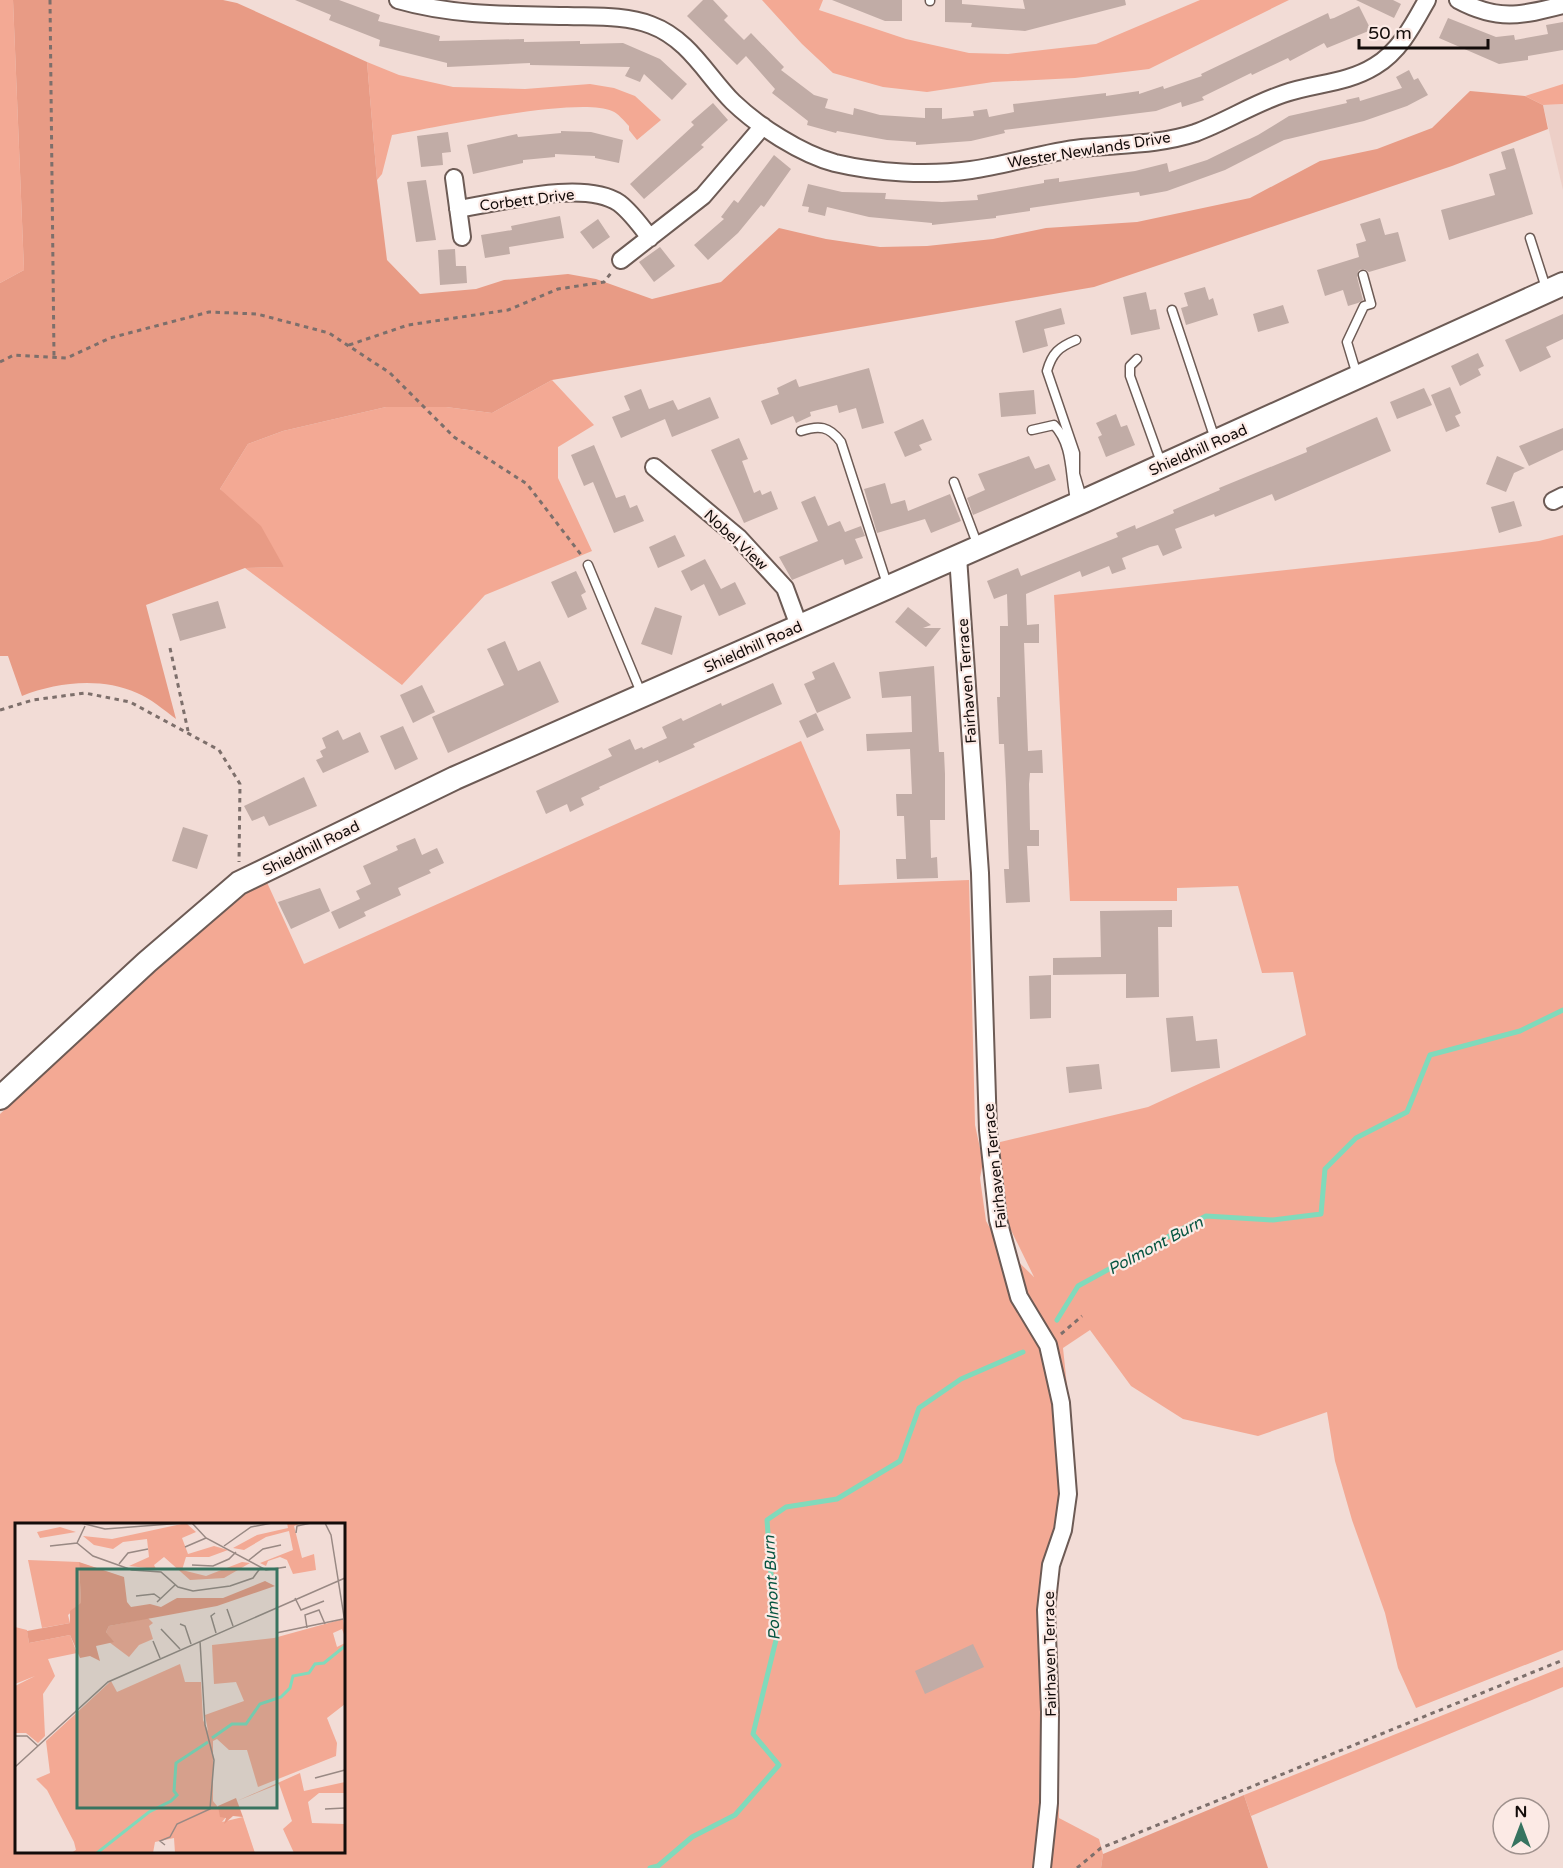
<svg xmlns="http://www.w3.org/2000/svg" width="1563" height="1868" font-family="'Varela Round',sans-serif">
<rect width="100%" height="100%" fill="#f2dcd6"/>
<path fill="#edcfc7" d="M1563,104V190L1543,105Z"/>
<path fill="#f3a994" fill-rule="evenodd" d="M0,0H13L24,270L0,283Z
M762,0H823L819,10L906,39L969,53L1008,54L1096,44L1200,0H1289L1149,69L1075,78L993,82L927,92L883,87L833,73L802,44Z
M367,62L399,75L453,87L525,89L590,84L614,88L635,96L661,120L637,140L629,130V126C624,121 618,113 612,111C578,96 434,128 392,135L382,174L377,180Z
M1563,84V104L1543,105L1525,96Z
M552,380L594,425L558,447V478L592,551L485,595L402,685L245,568L284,567L220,489L248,444L283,431L386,407H446L492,413Z
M1563,535V1650L1416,1708L1398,1668L1385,1613L1352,1520L1335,1461L1327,1412L1258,1436L1183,1419L1131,1386L1090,1330L1063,1348L1069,1405L1053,1607L1057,1648L1059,1818L1099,1839L1103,1854L1101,1868H0V1114L182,947L265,878L304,964L801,741L840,831L839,885L969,880L975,1125L983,1162L980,1178L986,1221L998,1242L1034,1277L1008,1224L996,1143L1148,1107L1306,1035L1293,972L1262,973L1238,886L1177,888V901H1070L1054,595L1453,552L1539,541ZM16,1524H344V1852H16Z
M1563,1667V1687L1251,1816L1244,1795Z"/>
<path fill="#e89b85" d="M13,0H223L237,3L367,62L377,180L387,260L420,294L476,289L504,280L568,274L596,279L652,299L721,282L779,228L826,239L880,247L927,246L993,239L1046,228L1137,222L1250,198L1320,161L1377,149L1432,128L1470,91L1525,96L1543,105L1548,129L1452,166L1094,287L552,380L492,413L446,407H386L283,431L248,444L220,489L261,526L284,567L245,568L146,605L176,719C164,710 150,698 137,693C101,677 57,682 22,696L8,656H0V283L24,270Z
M1244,1795L1268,1868H1101L1103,1854Z"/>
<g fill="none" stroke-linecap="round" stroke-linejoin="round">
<path stroke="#80dabb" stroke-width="5" d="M1057,1320L1078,1286L1206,1216L1273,1220L1321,1214L1325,1169L1356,1138L1407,1112L1430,1055L1520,1031L1563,1010
M650,1868L658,1866L692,1837L735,1815L779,1765L753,1734L776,1640L767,1520L786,1507L837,1499L900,1461L919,1408L961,1379L1023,1352"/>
</g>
<path fill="#c1aca6" d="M295,0H339L380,15L378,21L440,36L439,41L524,39V42L580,41V44L623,43L660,59L687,84L672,100L644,74L640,82L625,76L630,67L530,65V63L447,67V63L379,46L380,40L329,20L331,15Z
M703,0H713L728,16L724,20L744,40L751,33L784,67L781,70L814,95L828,99L825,108L853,115L854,108L880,115L925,118V108H942V119L974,116L973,111L987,109L989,117L1014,112L1013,104L1106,93V96L1139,91V94L1163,86L1164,89L1202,76L1201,74L1328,13L1330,19L1334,18L1359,6L1371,30L1327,48L1324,43L1290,61L1288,58L1252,75L1251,73L1202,97L1204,100L1182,107L1181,102L1156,111L1004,130L1005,133L971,141L916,145V142L887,140L837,131L836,133L807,125L808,121L772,93L775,89L746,56L737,65L687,16Z
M832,0H902V21H885Z
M945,0H962V4L1025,9L1023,0H1125L1126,5L1025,31L971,27L972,23L945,22Z
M1356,0H1393L1401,4L1394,18Z
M1448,18L1496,37L1514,35L1515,40L1548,34L1546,25L1563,22V50L1528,56V60L1499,64L1439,38Z
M1409,70L1414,80L1418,78L1428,95L1407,106L1364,121L1284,140L1225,170L1167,191L1140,196L1139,192L1030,208V211L996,216V218L932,225V223L869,217L827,207L825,216L808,212L809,207L802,206L808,184L842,192L886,193L885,199L942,202L978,200L977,195L1044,183V180L1059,178V182L1135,171L1167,163L1169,172L1207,160L1258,135L1289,116L1347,103L1346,100L1359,97L1360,101L1402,88L1396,77Z
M713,103L728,120L701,145L704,147L644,199L630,184L694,125L691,122Z
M561,131L591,132L623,140L619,163L595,158V156L555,154V157L523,160V163L473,174L467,145L517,134L518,137L561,133Z
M448,132L451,152L442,153L443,165L421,167L417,136Z
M1514,148L1533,214L1449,240L1441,210L1495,195L1489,174L1506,169L1501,152Z
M774,155L791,169L764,207L761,205L738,233L708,260L694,245L724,219L721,217L734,200L738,203Z
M426,180L436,240L416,242L407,182Z
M560,216L564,238L509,247L510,254L485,258L481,235L512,230L511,226Z
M1380,218L1385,235L1398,232L1406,261L1369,272L1364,269L1359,270L1357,277L1363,300L1358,303L1348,306L1343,290L1325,296L1317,270L1359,257L1356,244L1366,241L1360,224Z
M598,219L610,237L593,249L580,232Z
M660,247L675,266L654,282L639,262Z
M455,249L456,266H466L467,283L440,285L438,250Z
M1205,287L1209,300L1213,298L1218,315L1186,325L1181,308L1188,306L1184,293Z
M1146,292L1150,310L1156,309L1160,329L1131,335L1123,297Z
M1283,305L1289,323L1258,332L1253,314Z
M1061,308L1065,324L1044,329L1048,346L1023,353L1015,321Z
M1563,314V339L1546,347L1551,357L1520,372L1505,340Z
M1478,353L1484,366L1478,369L1481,375L1460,386L1451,366Z
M869,368L884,423L862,429L856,408L839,413L837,405L810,412L811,416L796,423L793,416L771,425L761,401L779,394L777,388L796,379L799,387Z
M1450,387L1461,413L1455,416L1460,426L1446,432L1431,395Z
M1424,388L1432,405L1397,419L1390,402Z
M641,389L649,409L673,400L678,410L710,397L719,418L672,437L665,419L621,438L612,417L630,410L624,396Z
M1034,390L1036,414L1001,417L999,393Z
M1116,414L1121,427L1127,425L1135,445L1106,457L1098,437L1102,435L1096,423Z
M1377,417L1391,451L1275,501L1272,494L1215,517L1214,514L1175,529L1182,548L1163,556L1158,545L1150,547L1122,558L1126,569L1112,574L1109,566L1082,577L1080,571L1026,594L1027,625L1039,624V643H1024L1028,751L1042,750L1043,773H1030L1029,784L1030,830H1039V846H1027L1030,902L1006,903L1004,869H1009L1006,785L1004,744H999L997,697H1000V626H1008L1007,594L994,599L987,581L1018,568L1021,576L1118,537L1116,533L1135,525L1136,529L1174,513L1173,510L1220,490L1219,488L1307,452L1306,448Z
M923,419L932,440L919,445L922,450L905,457L894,432Z
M1563,428V450L1529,466L1519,446Z
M739,438L748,459L742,461L754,493L760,490L762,495L771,491L778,509L744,523L711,450Z
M594,445L616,498L625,495L630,508L637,505L644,521L614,533L593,482L584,486L571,455Z
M1029,456L1035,469L1049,464L1056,480L973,515L967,498L985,490L978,474Z
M1497,456L1525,468L1514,473L1506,492L1486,484Z
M885,483L891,504L905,500L908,511L950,494L961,521L931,533L925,519L877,533L864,489Z
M815,496L828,526L840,521L845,532L861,526L865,536L855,539L863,558L845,565L843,559L792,580L779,557L818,541L801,502Z
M1514,501L1522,526L1499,533L1491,507Z
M675,535L685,556L658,568L649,547Z
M705,559L721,589L735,582L746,604L719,616L704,584L691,591L681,571Z
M576,571L586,592L581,595L587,609L568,618L551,582Z
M218,601L226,628L180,641L172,614Z
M655,607L682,616L672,655L641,644Z
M908,607L931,625L923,628H941L926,647L895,622Z
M505,641L518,671L540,661L559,702L448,753L432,717L504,685L487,649Z
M834,662L851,698L817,713L804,684L815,679L812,672Z
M934,666L939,752H944L945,774V820H930L931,858L937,857L938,878L897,879L896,859H906L904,816H897L896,794H912L910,749L867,751L866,734L912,732L911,696L882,698L879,672Z
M773,683L782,704L693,744L695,747L659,763L658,760L599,787L600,789L581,798L584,805L570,812L567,804L546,814L536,791L612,756L608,749L630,739L635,750L642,747L643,749L667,738L662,727L681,718L683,721L721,703L722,706Z
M422,685L435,712L413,723L400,695Z
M816,713L824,730L807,738L799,721Z
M403,726L418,759L395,770L380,736Z
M338,730L343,740L360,732L369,752L323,773L316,760L323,757L320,751L326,748L322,738Z
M304,777L317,806L269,826L264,816L252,821L244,806Z
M183,827L208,835L197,869L172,861Z
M415,838L422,855L437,848L444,863L429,870L431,873L398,888L401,895L364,912L366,916L339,929L331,912L360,899L356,891L371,884L363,866L398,850L396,846Z
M320,888L330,911L291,929L278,902Z
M1172,910V927H1158L1159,997L1126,998V974L1053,975V958L1101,957L1100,911Z
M1051,975V1018L1030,1019L1029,976Z
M1193,1016L1196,1041L1217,1039L1220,1068L1171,1072L1166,1018Z
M1099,1064L1102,1089L1069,1093L1066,1067Z
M973,1644L984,1667L925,1694L915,1671Z"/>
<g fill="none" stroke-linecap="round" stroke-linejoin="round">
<defs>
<path id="lane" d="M930,1V0
M1530,238L1547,291
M1172,310L1215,439
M1076,340C1059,347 1052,353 1047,371L1075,453V474L1083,501
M1137,359L1130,366V376L1162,465
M1357,375L1347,342L1364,306L1371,304L1363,275
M1032,430L1054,425C1074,446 1069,477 1076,504
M801,431C819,425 829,426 841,442L888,587
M954,482L978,546
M588,565L642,695"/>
<path id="street" d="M398,0C453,16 510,15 567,16C594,17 625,15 651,25C689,39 707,76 733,102C758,126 801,154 835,163C877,173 928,176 971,170C1008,165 1044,152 1082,148C1119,144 1159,145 1195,133C1225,122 1253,104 1283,94C1314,83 1346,84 1375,66C1400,51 1413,25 1427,0
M1458,0C1497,21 1521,16 1563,5
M454,178L462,237
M458,209C499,203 583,179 619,203C631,212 641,226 650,238
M621,260L703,196L763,126
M654,467L739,538L785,588L799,626
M1553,501L1563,496
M958,557L980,873L988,1130L998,1220L1019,1297L1048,1345L1061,1403L1068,1494L1063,1530L1051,1565L1046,1610L1050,1712L1049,1803L1042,1868"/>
<path id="secondary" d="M0,1098L147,962L239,883L455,778L1084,501L1563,284"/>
</defs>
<use href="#lane" stroke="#6d5b55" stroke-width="11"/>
<use href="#street" stroke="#6d5b55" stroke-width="20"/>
<use href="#secondary" stroke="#6d5b55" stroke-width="26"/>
<path stroke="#7d6f6b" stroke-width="3" stroke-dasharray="4.5 4.5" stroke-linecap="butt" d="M50,0L54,357
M349,345L408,325L508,310L558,289L604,282L611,273
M0,362L14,355L67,358L110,338L209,312L257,314L329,333L390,373L454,437L527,484L582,556
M170,648L188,731
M0,710L33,700L85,693L130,702L219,750L240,784L239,862
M1061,1334L1082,1316
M1077,1868L1101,1848L1563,1660"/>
<use href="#lane" stroke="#fff" stroke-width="8"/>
<use href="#street" stroke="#fff" stroke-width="16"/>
<use href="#secondary" stroke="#fff" stroke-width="22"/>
</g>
<g text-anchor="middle" stroke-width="4.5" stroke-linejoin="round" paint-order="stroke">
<g font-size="15" fill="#130c0a" stroke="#fceae5">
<text transform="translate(1089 150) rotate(-9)" y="5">Wester Newlands Drive</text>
<text transform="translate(527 200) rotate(-7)" y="5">Corbett Drive</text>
<text transform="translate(1198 450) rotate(-24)" y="5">Shieldhill Road</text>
<text transform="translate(736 540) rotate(43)" y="5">Nobel View</text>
<text transform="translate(753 647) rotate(-24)" y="5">Shieldhill Road</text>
<text transform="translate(967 681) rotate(-94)" y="5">Fairhaven Terrace</text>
<text transform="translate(311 848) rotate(-26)" y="5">Shieldhill Road</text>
<text transform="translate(995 1166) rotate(-96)" y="5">Fairhaven Terrace</text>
<text transform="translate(1050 1654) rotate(-91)" y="5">Fairhaven Terrace</text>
</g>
<g font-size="16" font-style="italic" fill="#065541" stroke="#fceae5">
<text transform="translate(1155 1245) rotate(-28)" y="6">Polmont Burn</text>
<text transform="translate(771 1588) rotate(-93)" y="6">Polmont Burn</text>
</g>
</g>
<g transform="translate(15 1523)">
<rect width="330" height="330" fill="#f2dcd6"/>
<path d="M171,0L181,9L167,15L173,31L199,23L213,27L194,34H171L167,47L191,53L227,39L235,40L209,55L175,57L149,34L139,42L141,46L114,43L134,34L132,16L108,19L98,26L79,22L68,13L97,16ZM272,0H287L279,3L287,35L299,31L301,47L278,51L272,37L265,34L253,38L251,43L245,40L278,27L274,8L251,14L229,27L218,25L242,12L273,5ZM45,4L61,9L25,15L22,9ZM13,37L64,39L66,81L53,92L55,100L27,105ZM133,95L138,100L134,103L138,116L124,122L114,134L94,119H98L91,109L94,103ZM328,96L330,114L327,106L318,110L322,124L330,120V181L312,195L322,220L321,233L243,264L232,227H214L202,216L198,218V278L211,294L207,299L228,294L240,330H160L159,315L140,319L138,330H56L61,327L59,319L32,267L21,256L35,250L31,218L96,158L102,169L165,141L170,159H186L188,197L193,208L190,192L229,178L221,159L199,161L197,122L259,115ZM0,104L12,107L14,120L55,112L62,130L33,136L40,153L28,171L30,213L23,220L11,210H1L0,163L20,153L0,161ZM285,250L289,268L330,259V270H304L293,279L297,300L330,301V330H279L268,306L277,298L264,261L222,278Z" fill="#f3a994"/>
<path d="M64,39L109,54L112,79L116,84L135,81L146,84L162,75H208L250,58L260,63L202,83L94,103L91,109L99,119L81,123L85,138L75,133L65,135L55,112L14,120L12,108L55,100V88L66,80ZM221,275L228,294L218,293L209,301L211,295L205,294L203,283Z" fill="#e89b85"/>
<path fill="none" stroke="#80dabb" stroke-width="3" d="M197,215L217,201H231L245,181L266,174L275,165L278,153L294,150L300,141L309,140L330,123M82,330L134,289L156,278L162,272L159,268L161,240L193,219"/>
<path fill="none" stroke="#998984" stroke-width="1.5" d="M66,0L90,6L168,0M177,0L191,15L251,47L271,44M310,0L316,12L330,100M281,10L282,3L296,0M62,20L78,33L117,47L146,49L163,64L178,68L215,63L238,55L246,44M35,23L62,20L70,3M209,23L236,4L257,0M170,24L191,15M234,37L248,26L266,22M104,41L113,30L133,26M177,42L198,43L214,36L221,29M121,73L139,71L146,76M280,75L286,87L309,78M142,79L160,62M212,86L218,103M200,90L196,93L201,110M165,101L170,103L176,121M292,105L290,92L304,87L310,101M146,106L165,126M261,110L328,96M138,118L145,135M0,213H12L23,223M0,244L93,159L330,55M300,255L330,247M310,286L330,285M150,322L145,318L155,314L162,301L195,286L199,237L190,202L185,118"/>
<path fill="#377460" fill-opacity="0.15" stroke="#377460" stroke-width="3" d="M62,46H262V285H62Z"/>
<rect width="330" height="330" fill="none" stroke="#130c0a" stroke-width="3"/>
</g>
<g transform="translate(1521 1826)"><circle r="28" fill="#fceae5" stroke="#9f918d" stroke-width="1.5"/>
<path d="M0-4.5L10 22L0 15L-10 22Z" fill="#377460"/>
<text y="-9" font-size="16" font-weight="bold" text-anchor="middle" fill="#130c0a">N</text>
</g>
<path d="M1359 39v9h129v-9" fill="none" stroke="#130c0a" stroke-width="3"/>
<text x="1368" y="39" font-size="18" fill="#130c0a" stroke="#fceae5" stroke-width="4.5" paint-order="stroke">50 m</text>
</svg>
